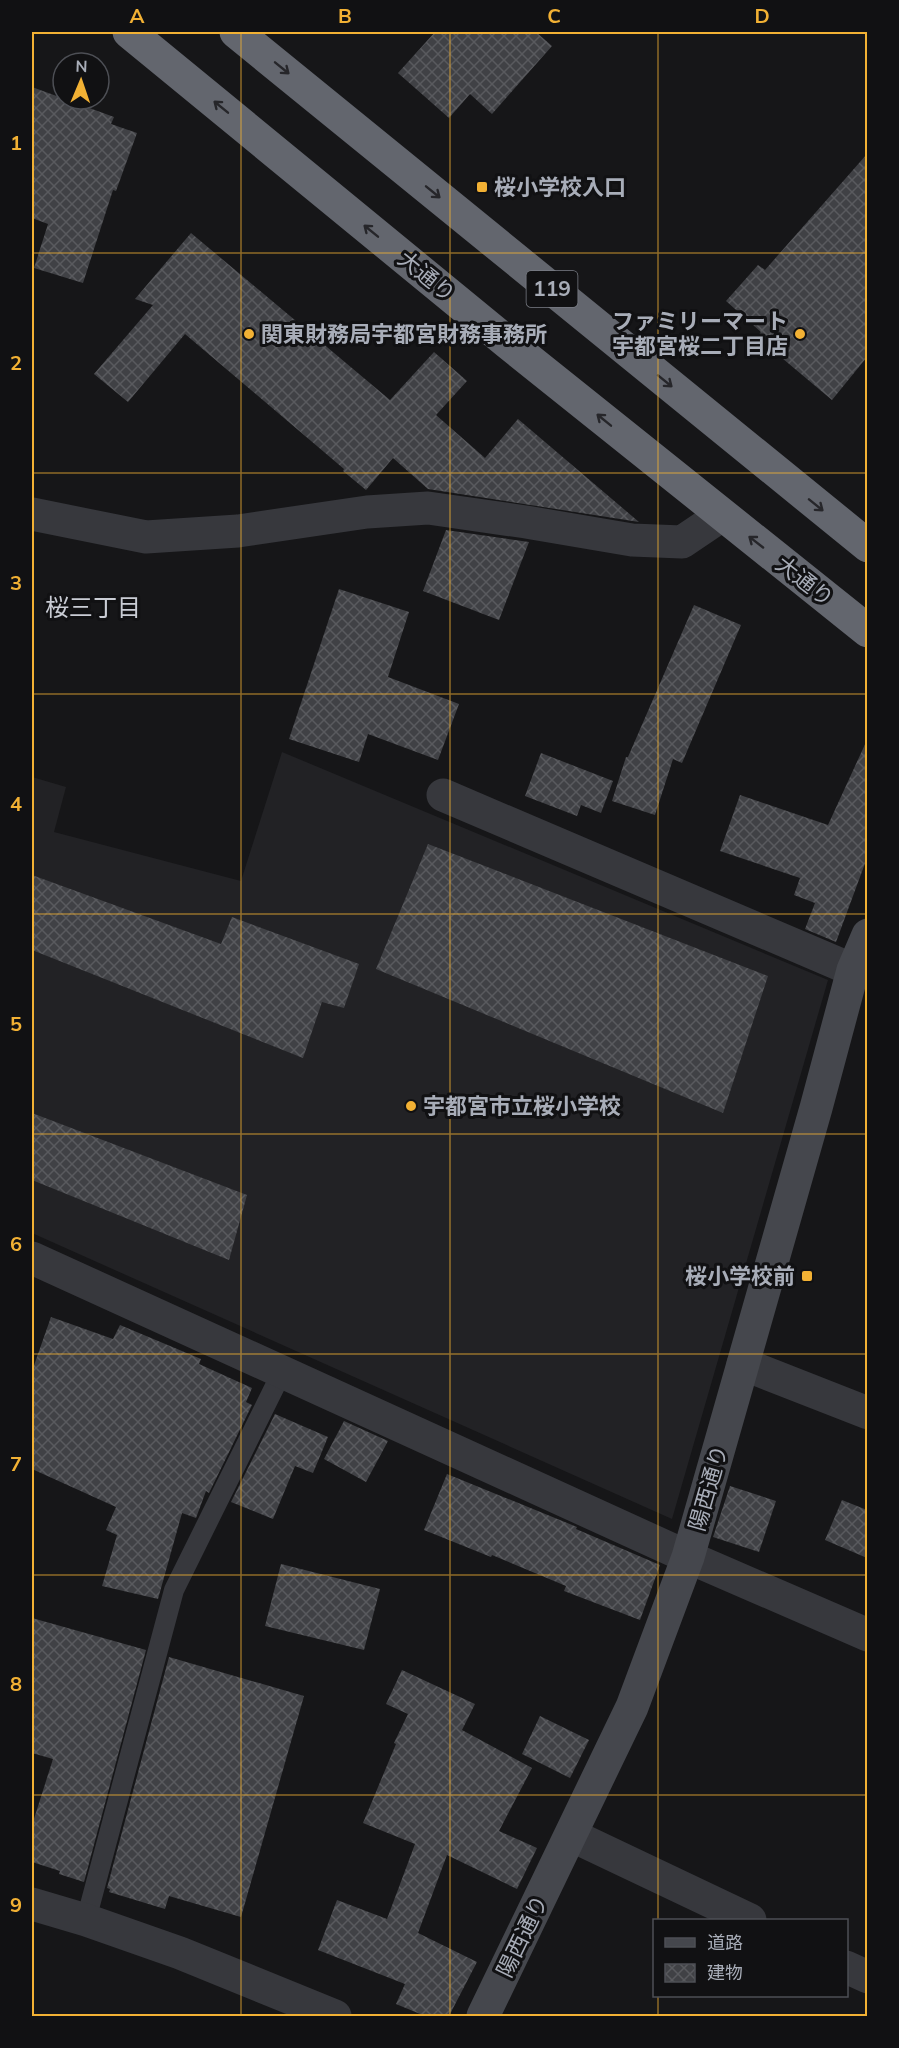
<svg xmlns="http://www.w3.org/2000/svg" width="899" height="2048" font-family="Mulish,'Noto Sans JP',sans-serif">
<defs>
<pattern id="building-cross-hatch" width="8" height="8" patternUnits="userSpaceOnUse" patternTransform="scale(1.5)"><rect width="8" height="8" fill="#404145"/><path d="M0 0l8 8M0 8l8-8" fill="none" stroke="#595a5e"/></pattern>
</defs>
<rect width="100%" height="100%" fill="#161618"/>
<path fill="#222225" d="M282,752L828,980L672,1519L32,1233V777L66,787L54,832L241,881Z"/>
<path fill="url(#building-cross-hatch)" d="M435,32H536L552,46L492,114L470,94L449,118L398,73Z
M32,87L114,117L111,124L137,133L116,191L113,190L83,283L34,268L48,224L32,218Z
M867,154V357L832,400L757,337L761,332L726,301L758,265L765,270Z
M191,233L390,400L434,352L467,381L436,415L485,458L518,419L639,522L428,489L393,458L366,490L343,471L344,469L185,334L128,402L94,374L153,305L135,299Z
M446,530L529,542L499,620L423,591Z
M339,589L409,612L388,677L459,704L438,760L368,734L359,762L289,739Z
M694,605L741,625L682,763L673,759L655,815L612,801L626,757H628Z
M867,740V858L836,942L805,929L815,903L794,895L800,878L720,851L740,795L828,825Z
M541,753L613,781L601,813L581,805L577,816L525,796Z
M428,844L768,976L723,1113L376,969Z
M32,875L221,944L232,917L359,964L344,1008L322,1002L303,1058L32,950Z
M32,1113L247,1195L229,1260L32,1180Z
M51,1317L113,1339L120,1325L201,1359L199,1364L252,1388L246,1402L252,1405L209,1493L206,1491L196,1518L182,1513L158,1599L102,1586L117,1535L106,1530L116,1507L32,1469V1371Z
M275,1414L328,1437L313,1473L295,1466L273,1519L231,1502Z
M344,1421L388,1441L366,1482L324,1459Z
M447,1474L577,1527L576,1529L660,1565L640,1620L564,1591L566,1586L492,1555L491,1557L424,1530Z
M730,1486L776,1501L759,1552L713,1537Z
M842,1500L867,1510V1558L825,1540Z
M281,1564L380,1589L364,1650L265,1626Z
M32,1618L146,1650L84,1882L59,1874L60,1871L32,1862V1825L53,1759L32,1753Z
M169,1657L304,1696L241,1917L169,1896L165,1909L109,1892L110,1889L107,1888Z
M402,1670L475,1704L462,1730L532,1768L499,1831L537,1848L517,1889L447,1855L418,1933L477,1962L449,2016H425L396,2004L405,1984L318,1950L337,1900L387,1919L415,1844L363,1823L396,1744L394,1743L408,1714L386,1704Z
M540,1716L589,1740L570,1778L522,1754Z"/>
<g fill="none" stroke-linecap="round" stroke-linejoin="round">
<path stroke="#37383d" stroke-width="20" d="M86,1920L174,1590L282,1372"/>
<path stroke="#37383d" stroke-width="33" d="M32,514L146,537L238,531L367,512L428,508L526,522L632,540L682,542L722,515
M443,795L853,970
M32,1258L688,1557L868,1635
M743,1364L868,1413
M571,1835L750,1920
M32,1904L86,1920L180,1953L335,2016
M846,1967L868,1977"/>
<path stroke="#45474d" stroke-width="33" d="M483,2016L632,1707L688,1557L816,1108L853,970L868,935"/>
<path stroke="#63666e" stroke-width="33" d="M129,32L508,343L868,631
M236,32L868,546"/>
</g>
<defs><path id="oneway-shaft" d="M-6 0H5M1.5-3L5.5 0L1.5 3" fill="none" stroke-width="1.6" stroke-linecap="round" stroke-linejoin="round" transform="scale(1.5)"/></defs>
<g stroke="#26262a">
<use href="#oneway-shaft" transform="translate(282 68) rotate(39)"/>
<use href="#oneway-shaft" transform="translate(221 107) rotate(-141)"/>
<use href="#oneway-shaft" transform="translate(433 192) rotate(39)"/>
<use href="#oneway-shaft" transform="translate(371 231) rotate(-141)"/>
<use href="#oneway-shaft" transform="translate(665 381) rotate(39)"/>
<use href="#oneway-shaft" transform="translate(604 420) rotate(-141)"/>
<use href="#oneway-shaft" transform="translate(816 505) rotate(39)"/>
<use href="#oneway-shaft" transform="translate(756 542) rotate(-142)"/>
</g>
<path fill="none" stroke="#f2b134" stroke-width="1.5" stroke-opacity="0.55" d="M241,32V2016M450,32V2016M658,32V1920M32,253H868M32,473H868M32,694H868M32,914H868M32,1134H868M32,1354H868M32,1575H868M32,1795H868M658,1996V2016"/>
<g fill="#f2b134" stroke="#111113" stroke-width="2">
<rect x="476" y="181" width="12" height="12" rx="3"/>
<circle cx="249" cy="334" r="6"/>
<circle cx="800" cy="334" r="6"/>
<circle cx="411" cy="1106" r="6"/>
<rect x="801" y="1270" width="12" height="12" rx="3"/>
</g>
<g text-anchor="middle" stroke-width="6" stroke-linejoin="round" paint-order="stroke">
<rect fill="#111113" stroke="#7b7e86" stroke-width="1.5" x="526.5" y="271" width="51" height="36" rx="4.5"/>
<g font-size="21" font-weight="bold" fill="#a8adb8">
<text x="552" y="296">119</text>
</g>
<g font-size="22" font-weight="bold" fill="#a8adb8" stroke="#111113" text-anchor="start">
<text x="494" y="195">桜小学校入口</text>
<text x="788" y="329" text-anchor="end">ファミリーマート<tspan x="788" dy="25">宇都宮桜二丁目店</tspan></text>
<text x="261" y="342">関東財務局宇都宮財務事務所</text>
<text x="423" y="1114">宇都宮市立桜小学校</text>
<text x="795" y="1284" text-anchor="end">桜小学校前</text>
</g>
<g font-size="22" fill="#a8adb8" stroke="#111113">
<text transform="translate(427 276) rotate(39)" y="8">大通り</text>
<text transform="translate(805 581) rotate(38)" y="8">大通り</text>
<text transform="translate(708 1488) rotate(-74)" y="8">陽西通り</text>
<text transform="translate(522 1936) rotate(-64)" y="8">陽西通り</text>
</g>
<g font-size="24" fill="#c9ccd4" stroke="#111113">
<text x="93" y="616">桜三丁目</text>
</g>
</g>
<rect width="899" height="2048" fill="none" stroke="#111113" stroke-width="66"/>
<rect x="653" y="1919" width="195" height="78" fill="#111113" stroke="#4d4f55" stroke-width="1.5"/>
<rect x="665" y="1938" width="30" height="9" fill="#45474d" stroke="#4d4f55" stroke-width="1.5"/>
<text x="707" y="1949" font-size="18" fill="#a8adb8">道路</text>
<rect x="665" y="1964" width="30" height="18" fill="url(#building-cross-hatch)" stroke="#4d4f55" stroke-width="1.5"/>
<text x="707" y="1979" font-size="18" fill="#a8adb8">建物</text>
<g transform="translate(81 81) rotate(2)"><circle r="28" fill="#111113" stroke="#4d4f55" stroke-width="1.5"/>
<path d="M0-4.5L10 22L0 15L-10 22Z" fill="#f2b134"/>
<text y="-9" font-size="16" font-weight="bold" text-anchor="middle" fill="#a8adb8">N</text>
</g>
<rect x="33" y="33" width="833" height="1982" fill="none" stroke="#f2b134" stroke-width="2"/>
<g font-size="20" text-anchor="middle" font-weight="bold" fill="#f2b134">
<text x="137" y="23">A</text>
<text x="345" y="23">B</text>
<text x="554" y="23">C</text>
<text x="762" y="23">D</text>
<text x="16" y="150">1</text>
<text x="16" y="370">2</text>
<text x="16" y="590">3</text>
<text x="16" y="811">4</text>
<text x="16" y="1031">5</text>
<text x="16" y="1251">6</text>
<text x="16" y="1471">7</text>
<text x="16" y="1691">8</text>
<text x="16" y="1912">9</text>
</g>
</svg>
